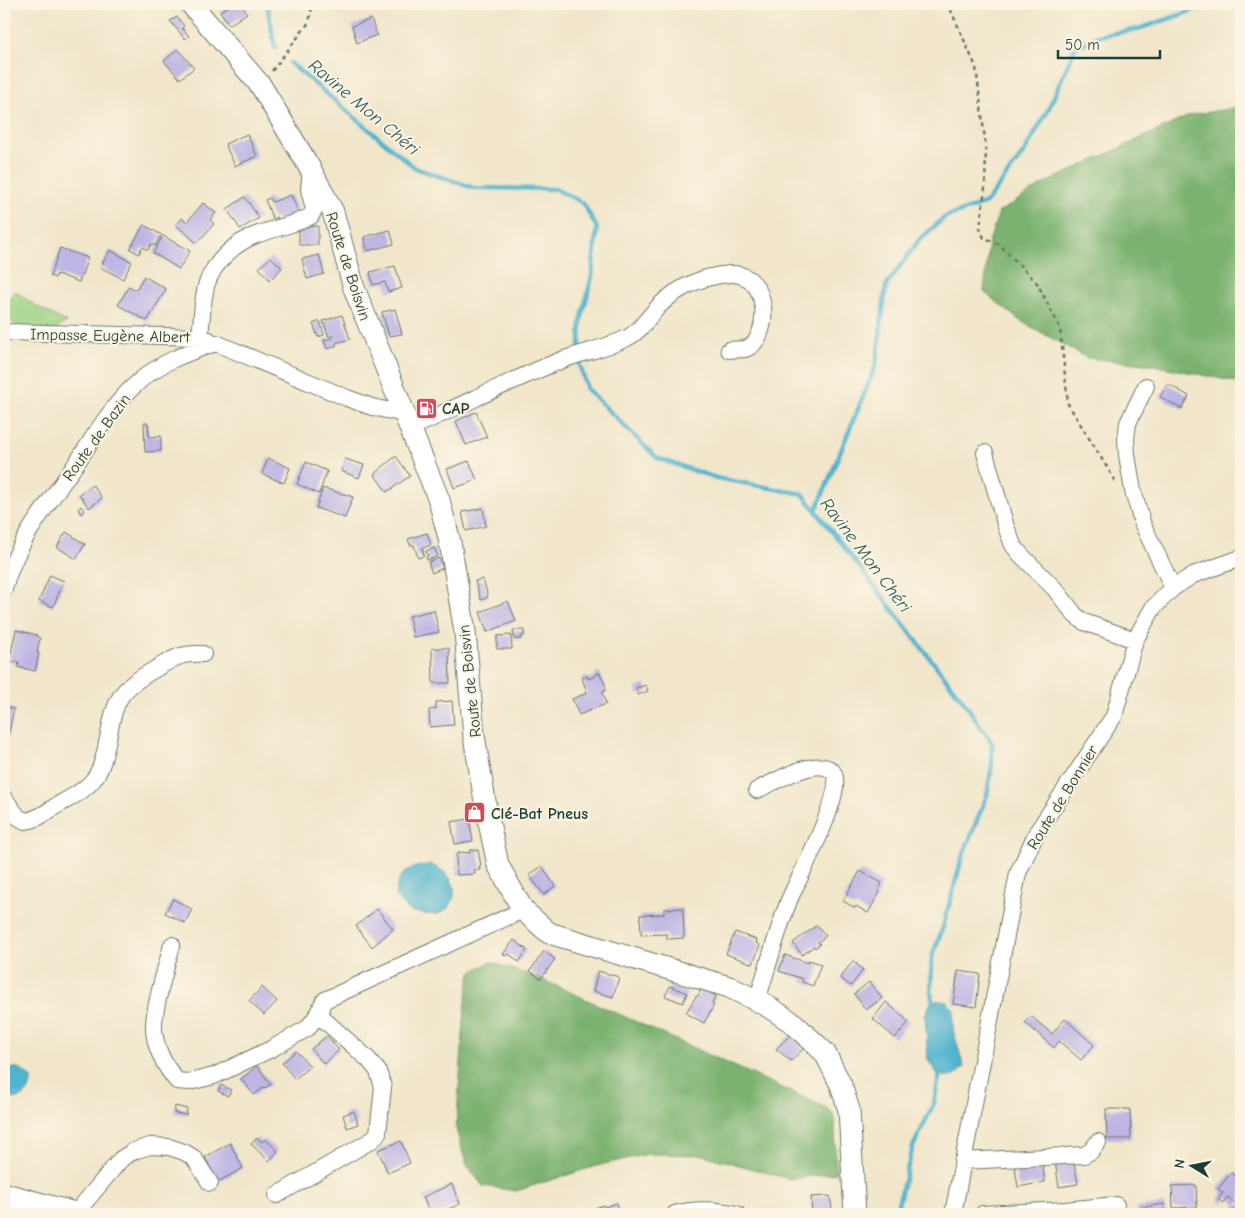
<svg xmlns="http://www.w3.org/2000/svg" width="1245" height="1218" font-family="'Comic Neue',sans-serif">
<rect width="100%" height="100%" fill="#fcf5e5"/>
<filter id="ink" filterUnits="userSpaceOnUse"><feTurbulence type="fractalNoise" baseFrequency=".02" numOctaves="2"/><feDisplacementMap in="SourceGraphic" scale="10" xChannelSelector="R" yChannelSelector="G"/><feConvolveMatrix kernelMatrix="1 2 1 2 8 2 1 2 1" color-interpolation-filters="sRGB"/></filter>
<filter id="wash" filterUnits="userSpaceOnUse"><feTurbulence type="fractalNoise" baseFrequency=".0096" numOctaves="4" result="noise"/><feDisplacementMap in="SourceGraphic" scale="20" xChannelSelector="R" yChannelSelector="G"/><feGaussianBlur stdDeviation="1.12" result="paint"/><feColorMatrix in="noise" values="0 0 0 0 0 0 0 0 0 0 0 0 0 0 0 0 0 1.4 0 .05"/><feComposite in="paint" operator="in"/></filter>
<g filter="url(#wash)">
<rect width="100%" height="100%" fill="#f1e6ca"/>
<path fill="#9ad081" stroke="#5c865a" d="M15,291L36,306L66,322L51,333L14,324L4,315V306Z"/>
<path fill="#7bb26f" stroke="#4d7852" d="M1241,104V383L1153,365L1087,358L1019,320L984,292L989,242L999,212L1045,183L1191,115L1233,108Z
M491,962L541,979L827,1108L835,1117L836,1173L790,1179L702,1155L648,1154L596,1166L516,1191L483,1186L466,1164L456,1129L465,1007L471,972Z"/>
<path fill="#4fb4ce" stroke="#377881" d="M430,864C438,868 444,871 449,877C460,891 453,911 436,914C428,916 417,912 409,911L395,896C399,870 406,869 430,864Z
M932,1000L947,1002L954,1009L953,1030L964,1067L954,1076H939L928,1060L925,1015Z
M12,1068H19L31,1078C32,1095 18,1103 4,1096V1071Z"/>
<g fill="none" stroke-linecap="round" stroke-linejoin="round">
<path stroke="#4fb4ce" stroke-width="4.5" d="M267,4L275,48
M1232,4L1241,7
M290,63L415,168L474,188L555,189L583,203L597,228L592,276L581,321L579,362L587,389L657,458L716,478L803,494L964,702L992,743V765L987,795L962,858L943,927L932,957L931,992L933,1005
M816,511L876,365L886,286L919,240L945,217L986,203L1025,151L1049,108L1075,48L1098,36L1138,29L1186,13L1209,4
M899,1214L898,1204L913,1147L934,1103L940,1072"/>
</g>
<g id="blocks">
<path fill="#beb5e4" d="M233,4H241L247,13L229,25L220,11Z
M177,17L184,26L182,28L189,36L185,39L170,21Z
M371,19L377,35L357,43L352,26Z
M178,49L194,68L180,79L164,61Z
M247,134L257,156L235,166L225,144Z
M291,195L300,215L279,224L277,217L273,219L265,200L270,198L272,202Z
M245,197L259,218L240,229L227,209Z
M203,203L216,213L210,220L214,224L197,243L176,225L182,218L187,222Z
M144,225L190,251L179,269L153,253L162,238L160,237L155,246L151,244L148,250L142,247L139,254L130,249Z
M299,226H318V245H299Z
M390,230L394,244L367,251L364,237Z
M60,248L88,258L79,282L57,274L55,278L50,276Z
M110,250L132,262L123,279L100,267Z
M319,255L324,274L307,279L302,259Z
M271,257L282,268L270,280L259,268Z
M395,266L402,288L388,292L385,282L373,285L370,272Z
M144,276L166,289L147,321L118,305L129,286L136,290Z
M395,309L402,334L389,336L382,312Z
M342,315L350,339L336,343V346L327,349L324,340L333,338V335L329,337L323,321Z
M320,321L324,335L318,337L313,324Z
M1168,384L1189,396L1182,409L1160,397Z
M476,412L487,437L466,445L456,421Z
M144,423H148L149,437L161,436V451L145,452Z
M396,456L410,476L387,492L374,474Z
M268,458L290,468L284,483L262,474Z
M345,459L364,465L359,478L341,471Z
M469,461L477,480L454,488L447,469Z
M306,462L327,471L319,494L297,484Z
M93,485L102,498L89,508L79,494Z
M323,488L353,497L345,518L316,508Z
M81,506L85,511L81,514L78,509Z
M483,508L486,526L466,531L462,512Z
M66,532L85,544L76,559L57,547Z
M427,533L431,545L422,548L424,556L418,558L414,545H410L408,539Z
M434,548L438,556L427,560L426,557L428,556L426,551Z
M439,558L443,568L432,573L428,562Z
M50,575L64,581L53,607L39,601Z
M483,579L488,597L481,600L475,581Z
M508,601L516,621L487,632L480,612Z
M434,610L439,632L413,637L409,616Z
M16,630L37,635V637L40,638L37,653H39L35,671L18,667L19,662H9Z
M513,630H524V636H521V639H514Z
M511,635L512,649H497V636Z
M432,648H449L450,683H433Z
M600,673L606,687L605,688V691L602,692L606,704L579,715L572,699L587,693L582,678L588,676V679L596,676L595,674Z
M646,685L648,691L638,695L636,688Z
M452,701L454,725L430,727L429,710L436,709V702Z
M4,706L14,709L8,736L4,735Z
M469,819L473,841L455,844L451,822Z
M470,850H478L481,866H479L480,870H474L475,874L457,875L456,854H459V852L470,853Z
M542,866L555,886L544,895L529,875Z
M860,871L882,883L878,891L880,892L868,913L856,906L855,908L843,901Z
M173,899L192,909L185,923L165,913Z
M683,908L684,938L667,939V934L641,935L640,915L664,914V909Z
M377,909L393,929L372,947L356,926Z
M817,925L826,936L818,942L820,944L815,948L814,946L802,955L793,943Z
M735,932L757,940L756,943L760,945L753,964L726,954Z
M514,940L527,950L519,962L509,954L507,956L503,954Z
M544,951L555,959L541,979L530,971Z
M785,955L808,963L809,960L821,964L813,986L802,982L803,979L779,971Z
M853,961L863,970L851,986L840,978Z
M598,971L619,977L613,997L593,991Z
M958,971L980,974L976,1007L953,1004Z
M869,982L882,998L866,1010L854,994Z
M670,986L687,993L683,1003L665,996Z
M262,987L277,1001L264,1015L249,1001Z
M702,988L716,996L712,1004L714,1005L704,1023L686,1013L696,996L697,997Z
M886,1002L909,1022L895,1038L873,1019Z
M1031,1016L1052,1034L1065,1019L1094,1045L1081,1060L1059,1041L1054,1048L1025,1022Z
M790,1035L803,1049L791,1061L776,1049Z
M327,1036L339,1050L324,1064L311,1049Z
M296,1051L310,1066L295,1079L282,1063Z
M257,1066L271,1084L265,1088L264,1087L254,1095L241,1079Z
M221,1085L231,1090L228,1096L218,1091Z
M175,1106L187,1109L186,1115L174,1113Z
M1106,1109H1130L1131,1139H1107Z
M354,1111L358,1124L347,1128L343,1115Z
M257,1138L262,1142L265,1139L278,1151L269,1161L251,1144Z
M401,1141L410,1163L388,1173L378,1150Z
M230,1143L243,1168L218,1182L205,1157Z
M1073,1158L1078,1184L1059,1187L1055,1161Z
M1042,1162L1045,1182L1018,1187L1015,1167Z
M1237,1172L1241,1176V1199L1238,1203L1241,1205L1234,1213L1232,1211L1237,1205L1228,1197L1223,1203L1218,1199L1223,1193L1218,1189L1231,1173L1234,1176Z
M452,1184L460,1204L437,1214H430L423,1197Z
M1196,1185L1197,1207L1173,1208L1172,1186Z
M830,1196L833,1214H812L811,1197Z
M617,1203L620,1214H594L592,1209L604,1205L605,1207Z
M1164,1204L1166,1214H1138L1137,1208Z"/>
</g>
</g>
<g filter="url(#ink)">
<use href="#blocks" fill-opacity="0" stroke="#687868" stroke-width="1"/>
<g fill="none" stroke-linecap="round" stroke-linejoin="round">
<defs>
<path id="minor" d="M4,331L5,332L200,337L209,340
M200,337C202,319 202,299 207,283C215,261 235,243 256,235C274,228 295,225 311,216L314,210L309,189L311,170
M1146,386L1128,423L1126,439L1127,455L1133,491L1143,525L1173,588
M410,428C461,406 511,380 562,360C583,352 607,348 627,338C638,333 644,323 651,315C670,291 699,276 730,274C771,271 772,341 745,349C740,350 734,349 729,350
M985,453L1006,527L1013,545L1020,554L1055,589L1075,615L1084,622L1135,640
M4,589C16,541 50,502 78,461C95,435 112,406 135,385C158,363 186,353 216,343L347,398L372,407L405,414
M4,798L18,817L25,821C37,820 47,812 56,806C70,798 87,790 96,776C102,767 105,754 107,743C116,699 116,691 157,668C176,657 181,653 203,654
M172,945C166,968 155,1002 154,1024C153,1044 164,1066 177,1081L189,1082L214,1076L271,1049L308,1028L320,1011
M757,1001C767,969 776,935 788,903C795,883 851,785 831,770C815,757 773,783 757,790
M962,1161L1084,1155L1091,1151L1098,1142
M4,1191L77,1211
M277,1195L372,1140L378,1133L383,1087L378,1071L368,1059L322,1018C320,1010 320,1006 325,1000L523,910
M15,1205L44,1214
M75,1214L121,1159L134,1151L150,1146L169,1147L184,1152L194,1158L210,1183
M675,1214C696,1208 716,1210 737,1214
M953,1214L1018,873L1037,832L1114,716L1135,640L1153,608L1173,588L1193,575L1241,558
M983,1214L1065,1210L1116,1205"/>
<path id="major" d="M191,4L261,86L311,170L333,212L354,288L439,500L450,542L465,632L474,736L487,813L498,865L523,910L549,933L729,987L764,1004L793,1023L825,1053L841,1085L849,1110L855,1214"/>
</defs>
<use href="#minor" stroke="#687868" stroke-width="18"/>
<use href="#major" stroke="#687868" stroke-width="23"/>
<path stroke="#687868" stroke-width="2.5" stroke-dasharray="4 4" stroke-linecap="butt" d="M945,4L949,6L976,67L986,148L985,188L980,228L984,238L999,244L1037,283L1060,328L1068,404L1116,482
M272,71L307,25L312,13L310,4"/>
<use href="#minor" stroke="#fff" stroke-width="16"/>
<use href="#major" stroke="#fff" stroke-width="21"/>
</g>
</g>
<defs>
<symbol id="fuel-square" viewBox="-11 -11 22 22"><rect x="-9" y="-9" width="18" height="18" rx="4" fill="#d1495b" stroke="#fcf5e5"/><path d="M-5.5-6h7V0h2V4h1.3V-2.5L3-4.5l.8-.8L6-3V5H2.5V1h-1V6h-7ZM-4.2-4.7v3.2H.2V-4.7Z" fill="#fff"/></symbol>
<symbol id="shop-square" viewBox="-11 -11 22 22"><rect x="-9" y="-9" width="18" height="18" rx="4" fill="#d1495b" stroke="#fcf5e5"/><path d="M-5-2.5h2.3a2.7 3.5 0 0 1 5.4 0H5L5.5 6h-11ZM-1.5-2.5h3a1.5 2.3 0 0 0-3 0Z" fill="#fff"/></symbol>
</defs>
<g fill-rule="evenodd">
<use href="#fuel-square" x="414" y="396" width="25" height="25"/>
<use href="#shop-square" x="462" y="800" width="25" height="25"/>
</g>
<g text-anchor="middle" stroke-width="4" stroke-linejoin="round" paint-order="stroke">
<g font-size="16" fill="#1f3d34" stroke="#fcf5e5">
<text transform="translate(349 266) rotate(72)" y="6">Route de Boisvin</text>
<text transform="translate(110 335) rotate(1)" y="6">Impasse Eugène Albert</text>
<text transform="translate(96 437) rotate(-54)" y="6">Route de Bazin</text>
<text transform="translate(469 681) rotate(-96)" y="6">Route de Boisvin</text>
<text transform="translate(1062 797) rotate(-58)" y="6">Route de Bonnier</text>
</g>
<g font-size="16" font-weight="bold" fill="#1f3d34" stroke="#fcf5e5" text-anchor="start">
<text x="442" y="414">CAP</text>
<text x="491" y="819">Clé-Bat Pneus</text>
</g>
<g font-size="18" font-style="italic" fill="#2b5b5a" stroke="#fcf5e5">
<text transform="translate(364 107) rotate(40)" y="6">Ravine Mon Chéri</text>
<text transform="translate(866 555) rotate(53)" y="6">Ravine Mon Chéri</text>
</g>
</g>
<rect width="1245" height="1218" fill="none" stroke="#fcf5e5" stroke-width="20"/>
<g transform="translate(1192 1166) rotate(280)" stroke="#fcf5e5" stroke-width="4" paint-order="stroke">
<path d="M0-4L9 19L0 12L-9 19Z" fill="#1f3d34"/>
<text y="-8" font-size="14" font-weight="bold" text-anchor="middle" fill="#1f3d34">N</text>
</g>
<path d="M1058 50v8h102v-8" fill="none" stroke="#1f3d34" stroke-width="2.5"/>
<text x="1065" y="50" font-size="15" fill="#1f3d34" stroke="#fcf5e5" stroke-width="4" paint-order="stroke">50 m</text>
</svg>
